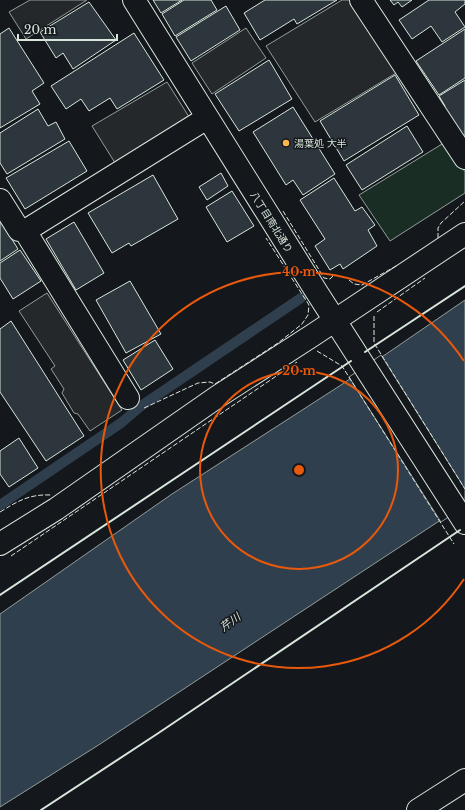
<svg xmlns="http://www.w3.org/2000/svg" width="465" height="810" font-family="'Libre Baskerville','Noto Sans JP',serif">
<rect width="100%" height="100%" fill="#14181c"/>
<path fill="#1a2d24" stroke="#939e99" d="M447,141L465,172V193L390,241L359,195Z"/>
<path fill="#24282b" stroke="#939e99" d="M30,0H87L26,39L9,12Z
M342,0H355L401,70L315,122L266,46Z
M246,28L266,58L212,94L192,63Z
M167,82L191,120L117,166L92,126Z
M47,293L122,410L90,431L78,414L74,413L62,393L64,389L51,369L55,366L19,311Z"/>
<path fill="#2f3f4d" stroke="#939e99" d="M465,300V504L97,746L0,807V614L172,494L341,385Z"/>
<path fill="#14181c" stroke="#939e99" d="M381,355L465,489V506L441,522L349,377Z"/>
<g fill="none" stroke-linecap="round" stroke-linejoin="round">
<path stroke="#2f3f4d" stroke-width="10" d="M0,505L121,423L141,406L301,298"/>
</g>
<path fill="#2c363c" stroke="#d8e6dc" d="M153,0H182L161,13Z
M184,0H211L217,10L175,36L162,14Z
M265,0H337L297,24L294,19L260,40L244,13Z
M390,0H412L402,7L398,2L394,5Z
M429,0H465V4L455,12L465,27L442,42L431,26L412,39L399,20Z
M89,2L116,40L73,69L63,53L56,58L40,32Z
M226,6L240,30L191,61L176,37Z
M9,28L44,83L32,91L40,104L0,128V34Z
M465,29V78L439,95L416,61Z
M134,33L164,80L117,109L110,98L89,111L81,99L66,109L51,86Z
M269,60L292,99L239,131L215,94Z
M395,75L419,115L344,161L320,121Z
M465,80V136L462,138L443,109L445,106L439,96Z
M293,107L335,174L303,195L293,180L286,185L253,132Z
M38,109L48,126L56,122L65,139L7,174L0,163V133Z
M407,126L423,152L362,190L346,165Z
M69,141L87,171L25,209L6,178Z
M221,173L228,186L207,200L199,187Z
M153,175L178,219L131,246L129,243L112,253L88,213Z
M334,178L355,211L362,207L375,225L368,230L377,246L343,269L340,264L330,270L315,246L325,239L300,200Z
M232,191L254,226L227,242L206,207Z
M0,220L18,249L0,261Z
M74,222L104,273L76,290L46,239Z
M20,250L41,281L13,299L0,278V263Z
M130,281L161,334L126,353L96,300Z
M11,321L84,436L46,461L0,392V329Z
M155,340L173,369L141,390L123,360Z
M19,438L38,468L9,487L0,474V451Z"/>
<g fill="none" stroke-linecap="round" stroke-linejoin="round">
<defs>
<path id="minor" d="M361,0L465,158
M0,200L19,230L25,231L128,398
M25,231L207,118
M0,544L56,509L217,397L313,335L465,234
M418,810L465,780"/>
<path id="tertiary" d="M134,0L316,291L465,523"/>
</defs>
<use href="#minor" stroke="#d8e6dc" stroke-width="24"/>
<use href="#tertiary" stroke="#d8e6dc" stroke-width="24"/>
<use href="#minor" stroke="#14181c" stroke-width="22"/>
<use href="#tertiary" stroke="#14181c" stroke-width="22"/>
<path stroke="#d8e6dc" stroke-width="1" stroke-dasharray="5 2" stroke-linecap="butt" d="M283,211L324,278L330,279L335,274
M438,238V228L441,223L465,201
M349,280L354,284L362,285L398,265
M377,312L425,278
M374,316V343L465,489
M317,351L342,366L454,544
M144,408L198,383L210,382L215,384L278,343L302,324L308,315L309,305L266,238
M0,512C18,501 29,494 51,495
M11,556L297,362"/>
<path stroke="#d8e6dc" stroke-width="2" d="M365,352L465,286
M0,595L351,361
M41,810L157,734L460,530"/>
</g>
<g fill="none" stroke="#e8590c" stroke-width="2">
<circle cx="299" cy="470" r="99"/>
<path d="M464 579A198 198 0 1 1 464 361"/>
</g>
<circle fill="#ffb74d" stroke="#14181c" stroke-width="1.5" cx="286" cy="143" r="4"/>
<g text-anchor="middle" stroke-width="3" stroke-linejoin="round" paint-order="stroke">
<g font-size="10" fill="#d8e6dc" stroke="#14181c" text-anchor="start">
<text x="294" y="147">湯葉処 大半</text>
</g>
<g font-size="10" fill="#d8e6dc" stroke="#14181c">
<text transform="translate(272 222) rotate(58)" y="4">八丁目南北通り</text>
</g>
<g font-size="11" font-style="italic" fill="#d8e6dc" stroke="#14181c">
<text transform="translate(230 622) rotate(-37)" y="4">芹川</text>
</g>
</g>
<circle cx="299" cy="470" r="6" fill="#e8590c" stroke="#14181c" stroke-width="2"/>
<g font-size="12" text-anchor="middle" font-weight="bold" fill="#e8590c" stroke="#14181c" stroke-width="3" stroke-linejoin="round" paint-order="stroke">
<text x="299" y="276">40 m</text>
<text x="299" y="375">20 m</text>
</g>
<path d="M18 34v6h99v-6" fill="none" stroke="#d8e6dc" stroke-width="2"/>
<text x="24" y="34" font-size="12" fill="#d8e6dc" stroke="#14181c" stroke-width="3" paint-order="stroke">20 m</text>
</svg>
